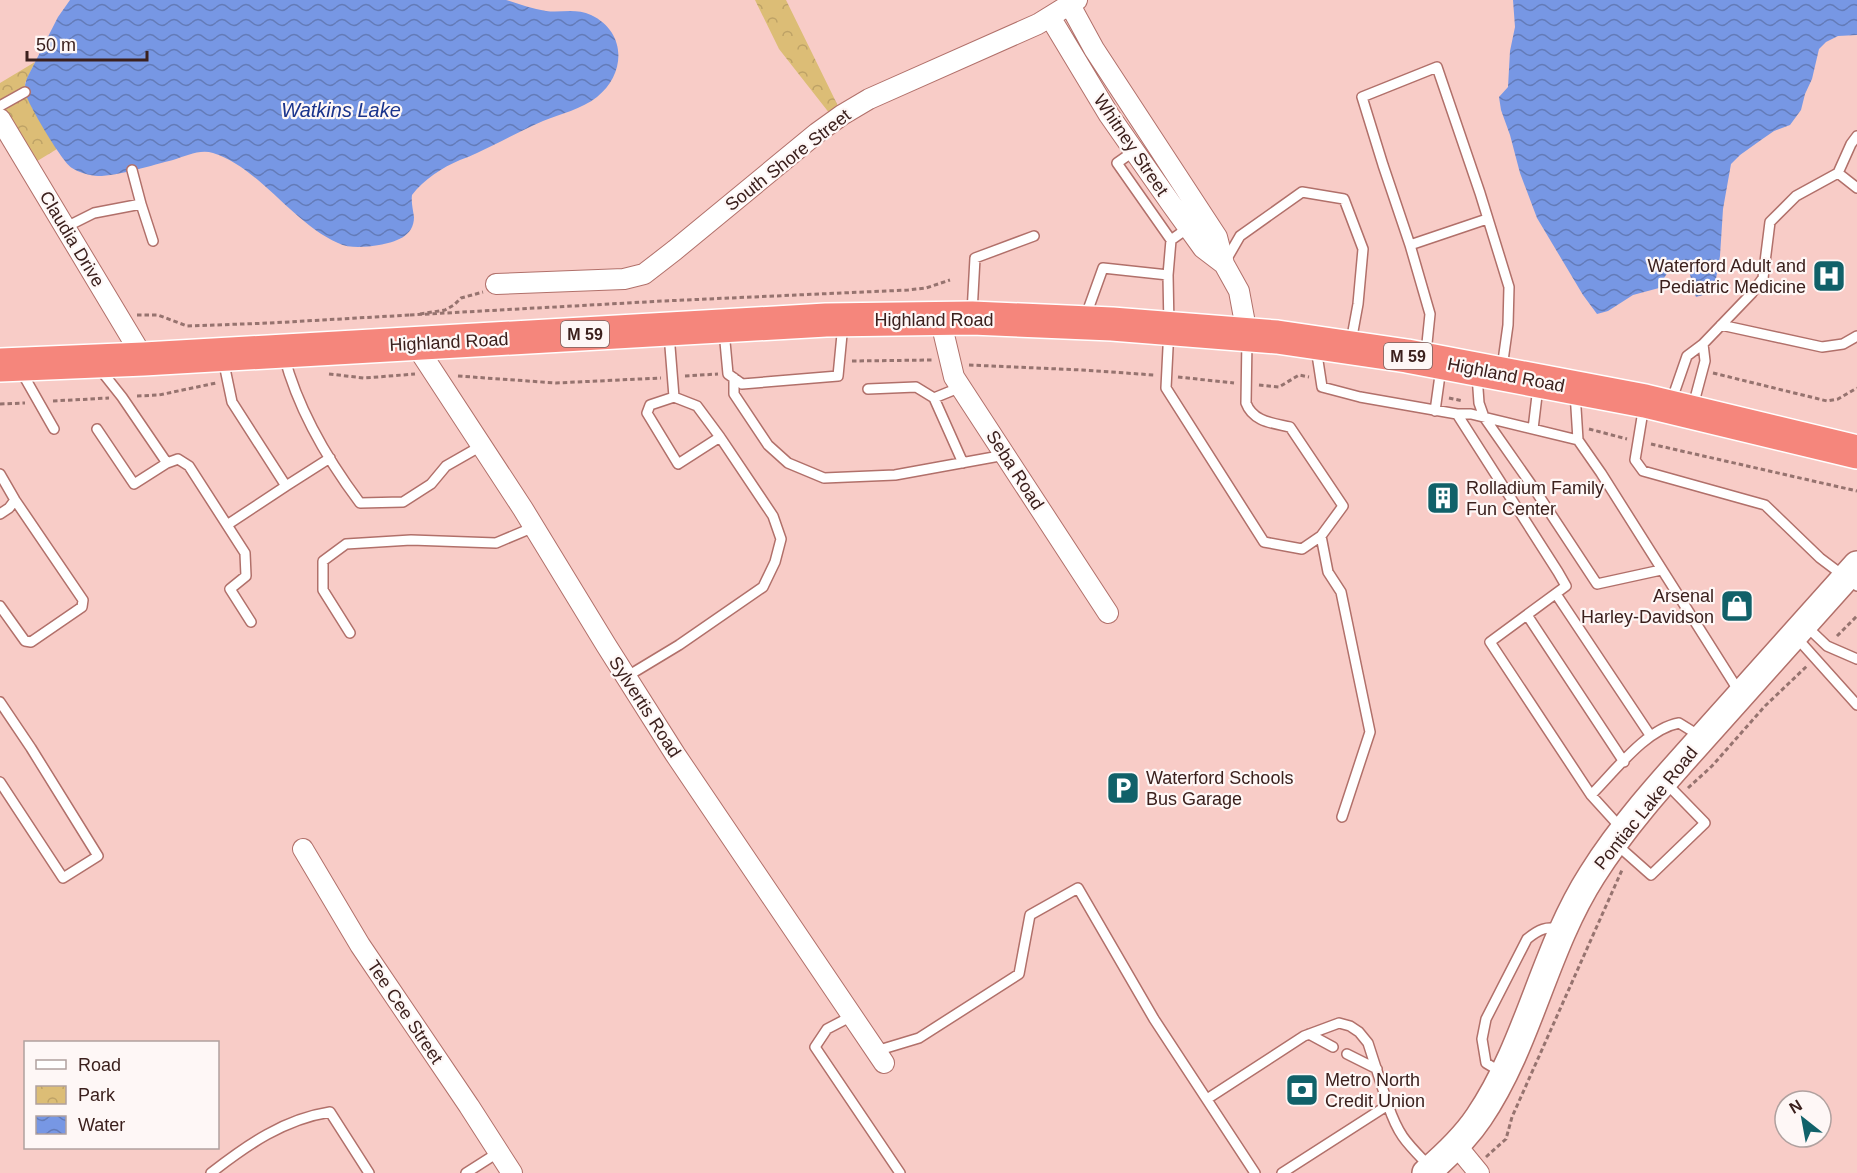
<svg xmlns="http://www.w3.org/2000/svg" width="1857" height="1173" font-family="Helvetica,sans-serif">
<defs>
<pattern id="park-crowns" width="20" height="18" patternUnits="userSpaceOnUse" patternTransform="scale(1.5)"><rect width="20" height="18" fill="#dcbd76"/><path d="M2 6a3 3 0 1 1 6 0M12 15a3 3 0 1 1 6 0" fill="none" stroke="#bea266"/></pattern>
<pattern id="water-waves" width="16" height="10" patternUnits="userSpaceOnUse" patternTransform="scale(1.5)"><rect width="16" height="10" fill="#7797e4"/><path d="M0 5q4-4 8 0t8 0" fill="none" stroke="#637bb8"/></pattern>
</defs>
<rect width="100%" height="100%" fill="#f8ccc7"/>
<path fill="url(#park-crowns)" d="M755,0H786L839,108L830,114L779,49Z
M35,62L25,83L52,141L57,149L34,163L0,108V83Z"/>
<path fill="url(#water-waves)" d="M70,0H506C519,4 532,9 546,11C561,13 576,8 591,15C627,32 626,74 597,97C582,109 560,114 543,121C520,131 499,143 477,153C471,156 465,158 460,160C443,167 423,180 412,195C411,202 413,210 414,217C414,237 395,242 379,245C366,247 350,249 338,243C292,223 260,168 213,153C200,149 186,156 173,160C153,165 118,176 98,176C90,176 78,172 72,168C62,162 30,107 26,95C24,89 25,84 27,78L58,17Z
M1513,0H1857V35L1838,36L1826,42L1819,49L1812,79L1805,94L1801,110L1790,125L1774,131L1761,140L1740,155L1731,164L1723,209L1720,256L1716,279L1710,293L1696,297C1690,284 1693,275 1685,265C1668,264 1666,276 1659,288L1633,295L1608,311L1597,314L1583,295L1537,218L1520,173L1510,135L1501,110L1499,97L1508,87L1510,51L1515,27Z"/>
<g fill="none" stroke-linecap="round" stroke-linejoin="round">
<defs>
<path id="lane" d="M0,106L25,92
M1134,151L1117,163L1171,240
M132,170L141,204
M1838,173L1851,144L1857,136
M66,227L94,213L141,204L153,241
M1410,245L1487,219
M1225,262L1240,236L1302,192L1344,199L1363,249L1358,304L1351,342
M1168,275L1169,328L1166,388L1264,542L1302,549L1321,536L1328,572L1341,592L1370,732L1342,817
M972,313L975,258L1034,236
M1085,318L1103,268L1168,275L1171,240L1188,228
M1721,325L1822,347L1843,344L1857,336
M724,331L728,374L742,384L838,376L843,324
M1247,339L1246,403C1253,422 1273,423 1290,427L1343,506L1321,536
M1703,344L1752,293L1763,278L1770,222L1796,196L1838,173L1857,188
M1316,348L1322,387L1360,397L1457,414L1558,572L1566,586L1490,642L1591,795L1621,828
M1426,353L1430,314L1410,245L1383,165L1362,97L1437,67L1480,193L1509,287L1508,325L1502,368
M284,356C298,409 327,459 360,503L403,502L431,484L446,466L481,446
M223,359L232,402L286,486L330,458
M99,368L122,397L167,463L178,459L189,466L245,553L246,576L230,589L251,622
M21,371L54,429
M1477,375L1479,403L1484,417L1535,490L1597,584L1661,570
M734,378V394L768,445L788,463L824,478L895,475L1005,455
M868,389L916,387L934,398L963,463
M674,397L650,405L647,413L678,464L720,437
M934,398L961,387
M1671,402L1687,356L1703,344L1705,361L1693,406
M1644,405L1635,460L1643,471L1765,505L1820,558L1857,586
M1435,411L1441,368
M1457,414H1471L1578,440L1575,392
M97,429L134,484L167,463
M1533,429L1538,387
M1578,440L1601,473L1740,693
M0,474L15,500L83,600L82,607L31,642L25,641L0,606
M0,514L9,508L15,500
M227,525L286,486
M1556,594L1650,735
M1527,615L1624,762
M1806,626L1827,646L1857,659
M350,633L323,590V561L346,544L411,540L496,543L534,527
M1796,637L1857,705
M626,677L679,645L763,587L775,562L781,539L773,516L720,437L697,406L674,397L669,334
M0,702L31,748L98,856L63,878L0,782
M1591,795C1615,771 1646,729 1679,723L1700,736
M1616,844L1651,875L1705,823L1666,783
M852,1016L827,1029L815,1047L900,1173
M1309,1034L1333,1047
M876,1051L919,1038L1019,974L1030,915L1078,888L1154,1019L1255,1173
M1347,1054L1377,1069
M1501,1072L1486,1063L1482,1039L1486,1019L1527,939C1538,930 1547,925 1561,930
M1207,1099L1304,1036L1339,1023L1350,1026L1359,1032L1368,1043L1388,1105
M211,1173C247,1145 284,1119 330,1112L369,1173
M466,1173L499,1152
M1282,1173L1388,1105C1399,1137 1407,1143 1430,1167"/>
<path id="street" d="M1070,5L1094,49L1217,237L1224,264L1239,291L1247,334
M1050,17L1109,115L1172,205L1203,248L1224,264
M0,119L144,359
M496,284L624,279L644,274L675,250L817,133L842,115L869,99L1038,24L1077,0
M940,318L954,377L1108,613
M415,344L523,509L606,645L675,754L884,1063
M303,849L360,945L469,1106L512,1173
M1456,1145L1479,1173"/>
<path id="secondary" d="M1426,1173C1446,1156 1465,1138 1479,1117C1529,1043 1544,950 1592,875C1626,821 1670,774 1712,727C1760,673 1809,619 1857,565"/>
<path id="highway" d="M0,365L144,359L826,320L972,318L1112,324L1277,337L1407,356L1645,401L1857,452"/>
</defs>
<use href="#lane" stroke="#b1706a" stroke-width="12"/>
<use href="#street" stroke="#b1706a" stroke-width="22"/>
<use href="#secondary" stroke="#b1706a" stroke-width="30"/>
<use href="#highway" stroke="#fff" stroke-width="36"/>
<path stroke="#96736f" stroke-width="3" stroke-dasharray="4.5 3" stroke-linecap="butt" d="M420,314L445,310L454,305L461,298L483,292
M137,315H158L187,326L270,323L410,315
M410,315L663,301L908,290L926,288L950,280
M852,361L933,360
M969,365L1082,370L1154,375
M1713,373L1827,401L1838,399L1857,388
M329,374L364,378L415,374
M458,376L556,383L661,378
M685,376L718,374
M1178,377L1234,383
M1259,385L1279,387L1299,375L1309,377
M137,396L159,395L216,383
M1449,398L1463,401
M53,401L109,398
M0,404L25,403
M1589,429L1627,439
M1651,444L1857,491
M1837,636L1857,616
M1688,788L1712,766L1765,706L1807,666
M1486,1157L1506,1139L1512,1117L1622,870"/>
<use href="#lane" stroke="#fff" stroke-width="9"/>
<use href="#street" stroke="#fff" stroke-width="20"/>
<use href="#secondary" stroke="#fff" stroke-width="27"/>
<use href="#highway" stroke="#f5867c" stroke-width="33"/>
</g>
<defs>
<symbol id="hospital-square" viewBox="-11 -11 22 22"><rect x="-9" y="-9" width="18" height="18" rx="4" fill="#116169" stroke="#fef7f6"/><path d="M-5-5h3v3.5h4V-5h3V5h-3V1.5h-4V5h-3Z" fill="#fff"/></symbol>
<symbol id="building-square" viewBox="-11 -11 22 22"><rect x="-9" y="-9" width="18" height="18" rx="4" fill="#116169" stroke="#fef7f6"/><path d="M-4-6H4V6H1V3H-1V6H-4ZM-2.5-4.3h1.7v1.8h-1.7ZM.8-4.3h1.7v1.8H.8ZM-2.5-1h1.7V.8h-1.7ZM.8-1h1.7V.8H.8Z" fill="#fff"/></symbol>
<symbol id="shop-square" viewBox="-11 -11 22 22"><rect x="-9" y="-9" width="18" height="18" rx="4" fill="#116169" stroke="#fef7f6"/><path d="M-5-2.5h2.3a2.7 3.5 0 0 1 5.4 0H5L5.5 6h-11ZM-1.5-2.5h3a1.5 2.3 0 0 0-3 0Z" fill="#fff"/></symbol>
<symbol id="parking-square" viewBox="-11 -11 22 22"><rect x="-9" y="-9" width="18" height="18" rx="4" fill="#116169" stroke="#fef7f6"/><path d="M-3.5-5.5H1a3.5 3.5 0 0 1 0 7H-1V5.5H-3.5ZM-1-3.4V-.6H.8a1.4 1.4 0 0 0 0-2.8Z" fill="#fff"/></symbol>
<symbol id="bank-square" viewBox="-11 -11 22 22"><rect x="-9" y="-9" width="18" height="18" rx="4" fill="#116169" stroke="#fef7f6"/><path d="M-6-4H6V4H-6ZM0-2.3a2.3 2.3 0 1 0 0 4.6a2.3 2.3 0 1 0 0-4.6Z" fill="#fff"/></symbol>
</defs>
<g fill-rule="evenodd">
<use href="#hospital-square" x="1810" y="257" width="38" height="38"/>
<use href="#building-square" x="1424" y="479" width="38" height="38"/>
<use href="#shop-square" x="1718" y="587" width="38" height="38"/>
<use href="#parking-square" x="1104" y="769" width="38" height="38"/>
<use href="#bank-square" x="1283" y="1071" width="38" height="38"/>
</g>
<g text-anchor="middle" stroke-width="4.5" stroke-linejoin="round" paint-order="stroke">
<g fill="#fef7f6" stroke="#76605e" stroke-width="1.5">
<rect x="561" y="321" width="48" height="26" rx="4.5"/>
<rect x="1384" y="343" width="48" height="26" rx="4.5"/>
</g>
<g font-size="16" font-weight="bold" fill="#3b201d">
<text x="585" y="340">M 59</text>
<text x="1408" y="362">M 59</text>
</g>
<g font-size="18" fill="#3b201d" stroke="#fef7f6">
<text transform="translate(1131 145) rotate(56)" y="6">Whitney Street</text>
<text transform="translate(788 160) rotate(-38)" y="6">South Shore Street</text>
<text transform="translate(72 239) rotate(59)" y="6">Claudia Drive</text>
<text x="934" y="326">Highland Road</text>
<text transform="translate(449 342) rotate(-3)" y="6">Highland Road</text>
<text transform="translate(1506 375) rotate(11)" y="6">Highland Road</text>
<text transform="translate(1015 470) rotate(57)" y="6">Seba Road</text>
<text transform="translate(645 707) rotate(57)" y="6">Sylvertis Road</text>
<text transform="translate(1646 808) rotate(-51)" y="6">Pontiac Lake Road</text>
<text transform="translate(405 1012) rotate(56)" y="6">Tee Cee Street</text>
</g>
<g font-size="18" fill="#3b201d" stroke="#fef7f6" text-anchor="start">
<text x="1806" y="272" text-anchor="end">Waterford Adult and<tspan x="1806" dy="21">Pediatric Medicine</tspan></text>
<text x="1466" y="494">Rolladium Family<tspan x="1466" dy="21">Fun Center</tspan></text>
<text x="1714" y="602" text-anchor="end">Arsenal<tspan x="1714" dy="21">Harley-Davidson</tspan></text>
<text x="1146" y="784">Waterford Schools<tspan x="1146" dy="21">Bus Garage</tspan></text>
<text x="1325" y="1086">Metro North<tspan x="1325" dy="21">Credit Union</tspan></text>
</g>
<g font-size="20" font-style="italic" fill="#1a348c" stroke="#fef7f6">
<text x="341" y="117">Watkins Lake</text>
</g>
</g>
<rect x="24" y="1041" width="195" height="108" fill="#fef7f6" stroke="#b0a19f" stroke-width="1.5"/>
<rect x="36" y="1060" width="30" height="9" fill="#ffffff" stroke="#b0a19f" stroke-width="1.5"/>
<text x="78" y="1071" font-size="18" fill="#3b201d">Road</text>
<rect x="36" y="1086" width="30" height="18" fill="url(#park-crowns)" stroke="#b0a19f" stroke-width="1.5"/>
<text x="78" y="1101" font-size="18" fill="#3b201d">Park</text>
<rect x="36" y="1116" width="30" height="18" fill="url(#water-waves)" stroke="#b0a19f" stroke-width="1.5"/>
<text x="78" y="1131" font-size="18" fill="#3b201d">Water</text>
<g transform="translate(1803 1119) rotate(329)"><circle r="28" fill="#fef7f6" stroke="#b0a19f" stroke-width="1.5"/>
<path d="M0-4.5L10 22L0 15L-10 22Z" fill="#116169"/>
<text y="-9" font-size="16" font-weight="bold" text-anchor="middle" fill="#3b201d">N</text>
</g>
<path d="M27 51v9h120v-9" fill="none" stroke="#3b201d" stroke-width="3"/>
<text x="36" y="51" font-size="18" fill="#3b201d" stroke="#fef7f6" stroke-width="4.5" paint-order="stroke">50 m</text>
</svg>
